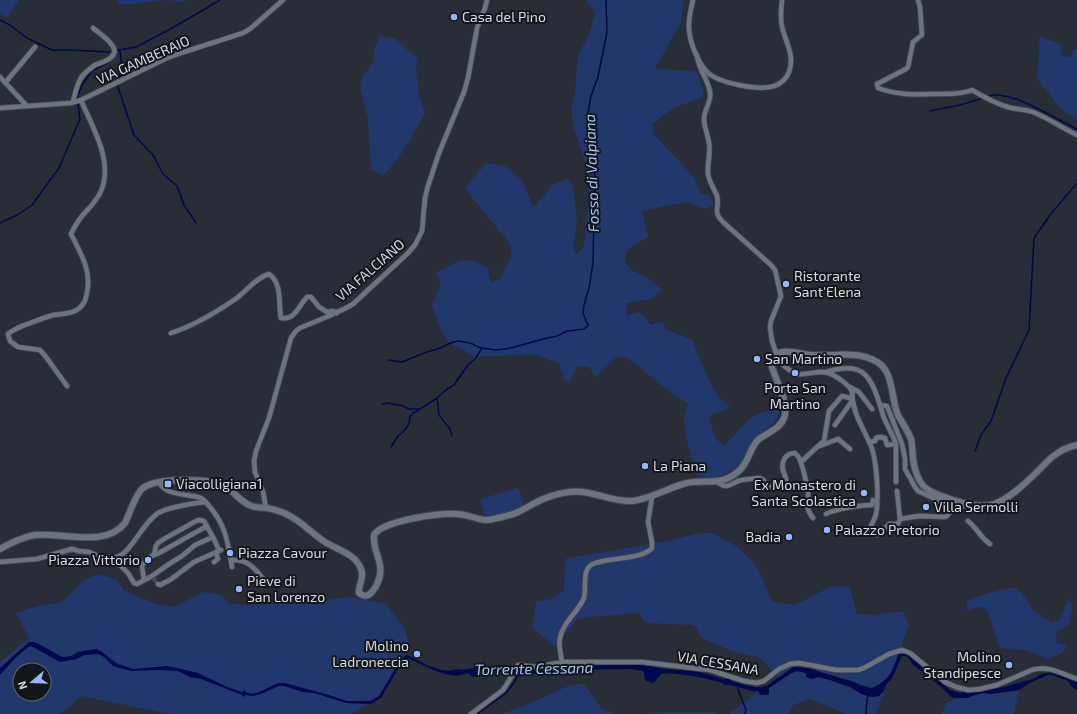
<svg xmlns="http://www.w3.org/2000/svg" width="1077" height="714" font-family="'Exo 2',sans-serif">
<rect width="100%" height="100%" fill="#282d38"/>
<path fill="#22386c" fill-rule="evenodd" d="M0,0H19L7,18L0,14Z
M116,0H185L182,2L168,0L120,5Z
M586,0H684L681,22L655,69L697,71L704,94L701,98L673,108L652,124L654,135L694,177L700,194H709L714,205L706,209L687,202L642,211L648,237L627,250L625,262L631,270L647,277L662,290L649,300L638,301L626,303L627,315L640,312L651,325L663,321L665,329L693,340L698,356L714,390L721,399L730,406L725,411L713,414L709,418L715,438L723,445C736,438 744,419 758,414C764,411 773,411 780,409L778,416L772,425L755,437L738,467L726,474L712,478L696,475L686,437L684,418L688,404L670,392L628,358L616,357L596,377L589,367L578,366L569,382L564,380L559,363L532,354L474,357L461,349L450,344L441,331L432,305L441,284L436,273L461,260L474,261L487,267L491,283L500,279L511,257V245L465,189L472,179L487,163L505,166L522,180L533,207L554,184L568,179L573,185L575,201L577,223L573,246L576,255L584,246L586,227L589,199L587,169L581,149L574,129L571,110L575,91L578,55L589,35L595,12Z
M380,36L396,39L417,59L416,73L418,83V91L425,113C413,135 401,158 383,175L371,170L368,119L360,87L362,77L372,64L375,48Z
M1040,37L1061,44V56L1072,57L1073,50H1077V120L1062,110L1037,79Z
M518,488L524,507L486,518L480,499Z
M700,533H712L736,546L751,560L759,571L772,602L795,605L832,586L850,587L857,614L876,615L903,611L909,626L902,643L901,652L899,653L890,675L879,685L872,688H869L854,682L807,668L793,667L779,677L769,667L758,657L731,651L702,638L694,625L645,623L639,613L578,618L555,647L532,627L536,602L551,599L564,590L565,559L668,541Z
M99,574L117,580L124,590L135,596L156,604L174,607L204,592L222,595L229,604L247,605L283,604L350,597L386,604L404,627L409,644L390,683L380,697L351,714H170L82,696L60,714H0V662L29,638L16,613L38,606L61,603L84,580ZM20,670H44V694H20Z
M1016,588L1025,597L1033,610L1052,623L1059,621L1068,599L1073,605L1069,624L1056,633L1057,643L1068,645L1061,654L1048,659L1026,650L1000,648L988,612L982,606L968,610L966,601C984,594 997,590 1016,588Z
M797,671L806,673L812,679L818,677L830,680L855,690L861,694L872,697L879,696L883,692L876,714H847L810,699L793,705L789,714H729L758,691H768L769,688L790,674Z
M583,683L601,708L615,714H502L524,706L566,687Z
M1019,687L1014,714H942L946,703L965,695Z
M668,712H712L719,714H642Z"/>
<path fill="#01084b" d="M29,642H34L39,644L62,657L72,656L78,652L97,649L102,652L116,663L133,669L167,666L181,669L198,673L227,687L242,692L244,690C253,700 268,686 279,683C280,683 284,683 285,683L329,695L347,701H370L379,696L400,660L407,655C418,660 444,676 456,669C464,671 473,668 481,666L484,668L498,665L520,669L538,670L552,667L638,664L665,669L700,672L723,679H728L734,682L754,687H762L768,685L793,667C801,667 812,668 820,672L854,682L860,685L872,688C890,680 893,670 899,653L901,652L908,654L950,690L960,693L1004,687L1033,679L1041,674L1053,672L1077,682V690L1072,687L1068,681L1052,675H1048L1030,683L1019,690L1014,691L990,694L983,693L972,696L968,698H956L951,697L941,687L912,664L910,660L906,656H902L893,676L891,680L887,683L883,692L879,696L872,697L861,694L855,690L850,687L830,680L818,677L812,679L806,677V673L797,671L790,674L769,688V694L766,695H760L758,691H753L730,685H724L723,683C702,677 685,674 663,673C658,675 658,680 653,683L646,681C644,678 645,674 643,671L630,669L553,670L546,671L541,674L498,670L483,673L477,677L471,676L469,674C465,673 461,676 457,676C440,675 423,665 408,658L403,661L381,698L371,704L346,703L314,693L303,692L284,686H279L261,694L253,696L246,695L243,697L242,695L201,679L190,677L178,671L158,670L131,671L113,666L104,657L98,654L84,655L77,659L60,662L31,646C22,649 7,668 0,675V668Z"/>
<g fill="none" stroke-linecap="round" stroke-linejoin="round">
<path stroke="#01084b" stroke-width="1.5" d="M0,20L10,25L27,38L52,50H71L108,52L136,47L174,27L220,0
M120,50L122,74L116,81L134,135L153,155L163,174L177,186L184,205L196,223
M989,96C1009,89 1052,117 1071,126L1077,129
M77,98L82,85L92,71L107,63
M930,111L960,105L980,99
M0,223L19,214L32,205L59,168L80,119L78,104
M388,360L402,362L424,353L440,348L453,342L459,341L470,343L481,348
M437,398L439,415L450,429L452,436
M382,404L388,403L403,406L408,409H420L437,398L446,390L454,385L468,365L475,359L482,348L496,350L511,348L543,339L557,336L567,331L584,329L588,326L583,313L584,305L589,288L593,263L595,177L591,129L588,113L591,96L598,77L607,32L606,0
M391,447L398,436L403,432L409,424L410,417L413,413L419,410
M975,451L981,435L991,421L1006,378L1029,330L1034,238L1050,215L1077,183
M738,685V689L746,710L745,714
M477,714L506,693L513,684L521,671
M866,714L867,699L869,694"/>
<path stroke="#424752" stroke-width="4.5" stroke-dasharray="4.5 2" stroke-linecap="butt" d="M153,578L158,584"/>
<defs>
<path id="street" d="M693,0C691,8 689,16 689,24C688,39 697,61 707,72C718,83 759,91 774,86C781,84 787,78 789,72C795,56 786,43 782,27C780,19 781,9 782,0
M918,0L920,7L922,35L913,42L908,67L906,69L877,84L878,88C899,96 919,94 941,94C954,93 959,95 972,90C984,97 996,104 1008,107C1017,110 1025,109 1033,112C1048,118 1062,128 1077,135
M697,55C698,69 708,79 710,92C712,102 704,109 704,119C704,127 708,135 709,143C711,153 707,163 708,174C709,182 714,188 717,196C720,208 712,211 723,222L771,265L775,270L781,296L771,321L770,327L772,341L778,359L784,366L794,373
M0,77L26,105
M5,83L35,47
M73,102C75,94 77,82 83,75C86,72 91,68 95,65C103,62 121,57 112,45C107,38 99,33 93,28
M0,108L71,103L81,100L167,58L184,52L243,33L250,29L283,0
M171,333C193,326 215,313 234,300C246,292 255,278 269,274C283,284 278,304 281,318C296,320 298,306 307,297H311L319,307L327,312L333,311L337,313
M826,372C861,361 870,373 880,405L887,406L902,444L905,459V469L915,487L918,491L935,499L946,509L949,513
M796,374C805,375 813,372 822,372C832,372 847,383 852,391C852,413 863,427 871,446C877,461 879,498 876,514C875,519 872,523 870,528C875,543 883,530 889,524H898L900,519L897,491
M67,386L46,357L40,350L18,347L10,341L8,334C15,328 24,325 33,322C39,320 46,317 53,315C61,314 70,314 77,310C84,305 86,300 87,292C92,271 80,252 71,234C74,228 78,221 82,216C89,208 97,201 101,191C114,161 92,127 81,100
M850,387L859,392L872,409
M880,405L884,418L895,441L896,446V482
M835,425L852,401
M869,442L875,441L876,438L880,437L885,438L887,445L896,444
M817,447L824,441L829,411L842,396L850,398H852
M801,462L817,447L838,439L850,449
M716,481C729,492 730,482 742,480C747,479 753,479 758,478C767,477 763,489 776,487C780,486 783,484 786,480C786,476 784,474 783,470C781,461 786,453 795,453C796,454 798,456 799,458C802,463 807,485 808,491C809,504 804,507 813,518
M159,482C166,497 188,493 201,498C205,500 207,504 210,507C226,526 228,543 232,567
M937,498C946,503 956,507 965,506L967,504
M266,508L263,492L255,472L254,461L256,451L269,418L291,338L296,331L300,328L329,316L346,308L353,304L408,253L415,245L422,231L425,198L428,186L439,153L464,92L468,78L477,28L485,8L487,0
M826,514C835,509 861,505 872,505L873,500
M900,519L919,516L945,517L947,516L949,513L959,506
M968,521C977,528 980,537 990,544
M154,554L156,546L158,543L164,539L196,521L199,520L204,521L214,539L219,550
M105,557C109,557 113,558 117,557C132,552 143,521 160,512C170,507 195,503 206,502
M231,560C249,559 255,569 265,581
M0,562L37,559L72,549L79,551L89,552L120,565L128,573L134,583L137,584L152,576L166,566L182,556L195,545L213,537
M214,562L218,559L216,552
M144,580L142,566C145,560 152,555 159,553L207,526
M158,584L160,585L170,580L194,562L221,550
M562,662C561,654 558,646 560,638C563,622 578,612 584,598C587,588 581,569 593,564C608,557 642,560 652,548V542L648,522L652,497
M471,714L503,690L507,684L518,665L537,667L562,662H642L710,670L744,681L757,683L764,681L779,669L790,664L799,663L810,665L836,670H858L864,668L889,654L902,650L910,653L945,682L956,687L968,690L980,689L997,685L1032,670C1049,665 1062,674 1077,679"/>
<path id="secondary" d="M0,549C11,543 22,537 35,535C62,532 106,548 125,523C129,515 136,493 143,488C158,477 212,478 227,487C234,493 241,501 249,505C254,508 261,507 267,508C273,509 279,511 284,513C301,520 311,533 325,542C337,550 355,553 361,569C365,578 358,584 359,593C363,596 366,597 370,594C373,591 376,587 377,584C387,564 372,553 374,535C383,520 441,513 457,514C467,514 477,520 487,520C492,520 497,518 502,517C506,516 511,515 516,513C525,509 534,503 543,499C551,496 560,493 569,492C590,489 611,502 632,501C650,499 666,489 683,484C705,477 719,489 740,470C749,461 750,447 759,439C769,432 782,428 785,415C788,399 773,376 770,360C774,348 794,352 803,354C828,359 854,348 877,362C890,369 891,387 894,400C895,406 896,412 899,417C903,424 908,431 911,439C913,448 912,459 915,469C917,476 921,485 927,489C933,494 964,504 973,505C979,506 988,506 994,504C1010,499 1030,479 1042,467C1046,463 1050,458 1055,455C1061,450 1069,447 1077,445"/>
</defs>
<use href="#street" stroke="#454952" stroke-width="6"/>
<use href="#secondary" stroke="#454952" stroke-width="8"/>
<use href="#street" stroke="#6d737f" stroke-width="4.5"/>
<use href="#secondary" stroke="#6d737f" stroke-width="6"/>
</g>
<g fill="#95b6fd" stroke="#13161a" stroke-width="1.5">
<circle cx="454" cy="17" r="4"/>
<circle cx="786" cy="284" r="4"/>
<circle cx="757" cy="359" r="4"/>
<circle cx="795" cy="373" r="4"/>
<circle cx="645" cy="466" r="4"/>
<rect x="164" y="480" width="8" height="8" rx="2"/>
<circle cx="864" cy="493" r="4"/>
<circle cx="926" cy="507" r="4"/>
<circle cx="827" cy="530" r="4"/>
<circle cx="789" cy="537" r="4"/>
<circle cx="230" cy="553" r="4"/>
<circle cx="148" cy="560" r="4"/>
<circle cx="239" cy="589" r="4"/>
<circle cx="417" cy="654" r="4"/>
<circle cx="1009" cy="665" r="4"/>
</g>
<g text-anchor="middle" stroke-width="4" stroke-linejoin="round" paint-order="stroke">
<g font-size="14" fill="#d8dbe2" stroke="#13161a" text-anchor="start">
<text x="462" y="22">Casa del Pino</text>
<text x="794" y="281">Ristorante<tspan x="794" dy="16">Sant'Elena</tspan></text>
<text x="765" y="364">San Martino</text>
<text x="795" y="393" text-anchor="middle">Porta San<tspan x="795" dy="16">Martino</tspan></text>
<text x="653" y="471">La Piana</text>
<text x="176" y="489">Viacolligiana1</text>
<text x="856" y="490" text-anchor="end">Ex Monastero di<tspan x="856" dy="16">Santa Scolastica</tspan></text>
<text x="934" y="512">Villa Sermolli</text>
<text x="835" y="535">Palazzo Pretorio</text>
<text x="781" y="542" text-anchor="end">Badia</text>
<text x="238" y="558">Piazza Cavour</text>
<text x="140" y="565" text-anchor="end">Piazza Vittorio</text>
<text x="247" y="586">Pieve di<tspan x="247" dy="16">San Lorenzo</tspan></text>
<text x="409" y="651" text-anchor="end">Molino<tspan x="409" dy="16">Ladroneccia</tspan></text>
<text x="1001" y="662" text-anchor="end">Molino<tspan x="1001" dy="16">Standipesce</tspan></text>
</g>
<g font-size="14" fill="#d8dbe2" stroke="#13161a">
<text transform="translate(143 60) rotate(-24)" y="5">VIA GAMBERAIO</text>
<text transform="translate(370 270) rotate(-41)" y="5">VIA FALCIANO</text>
<text transform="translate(718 663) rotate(10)" y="5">VIA CESSANA</text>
</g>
<g font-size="15" font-style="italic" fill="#a6c3fe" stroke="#13161a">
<text transform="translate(592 173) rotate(-92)" y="5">Fosso di Valpiana</text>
<text transform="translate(534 669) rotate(-1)" y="5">Torrente Cessana</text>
</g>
</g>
<g transform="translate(32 682) rotate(251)"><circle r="19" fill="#13161a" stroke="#62656a"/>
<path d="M0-3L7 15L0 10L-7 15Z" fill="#95b6fd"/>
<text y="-6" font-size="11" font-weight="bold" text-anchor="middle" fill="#d8dbe2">N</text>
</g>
</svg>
